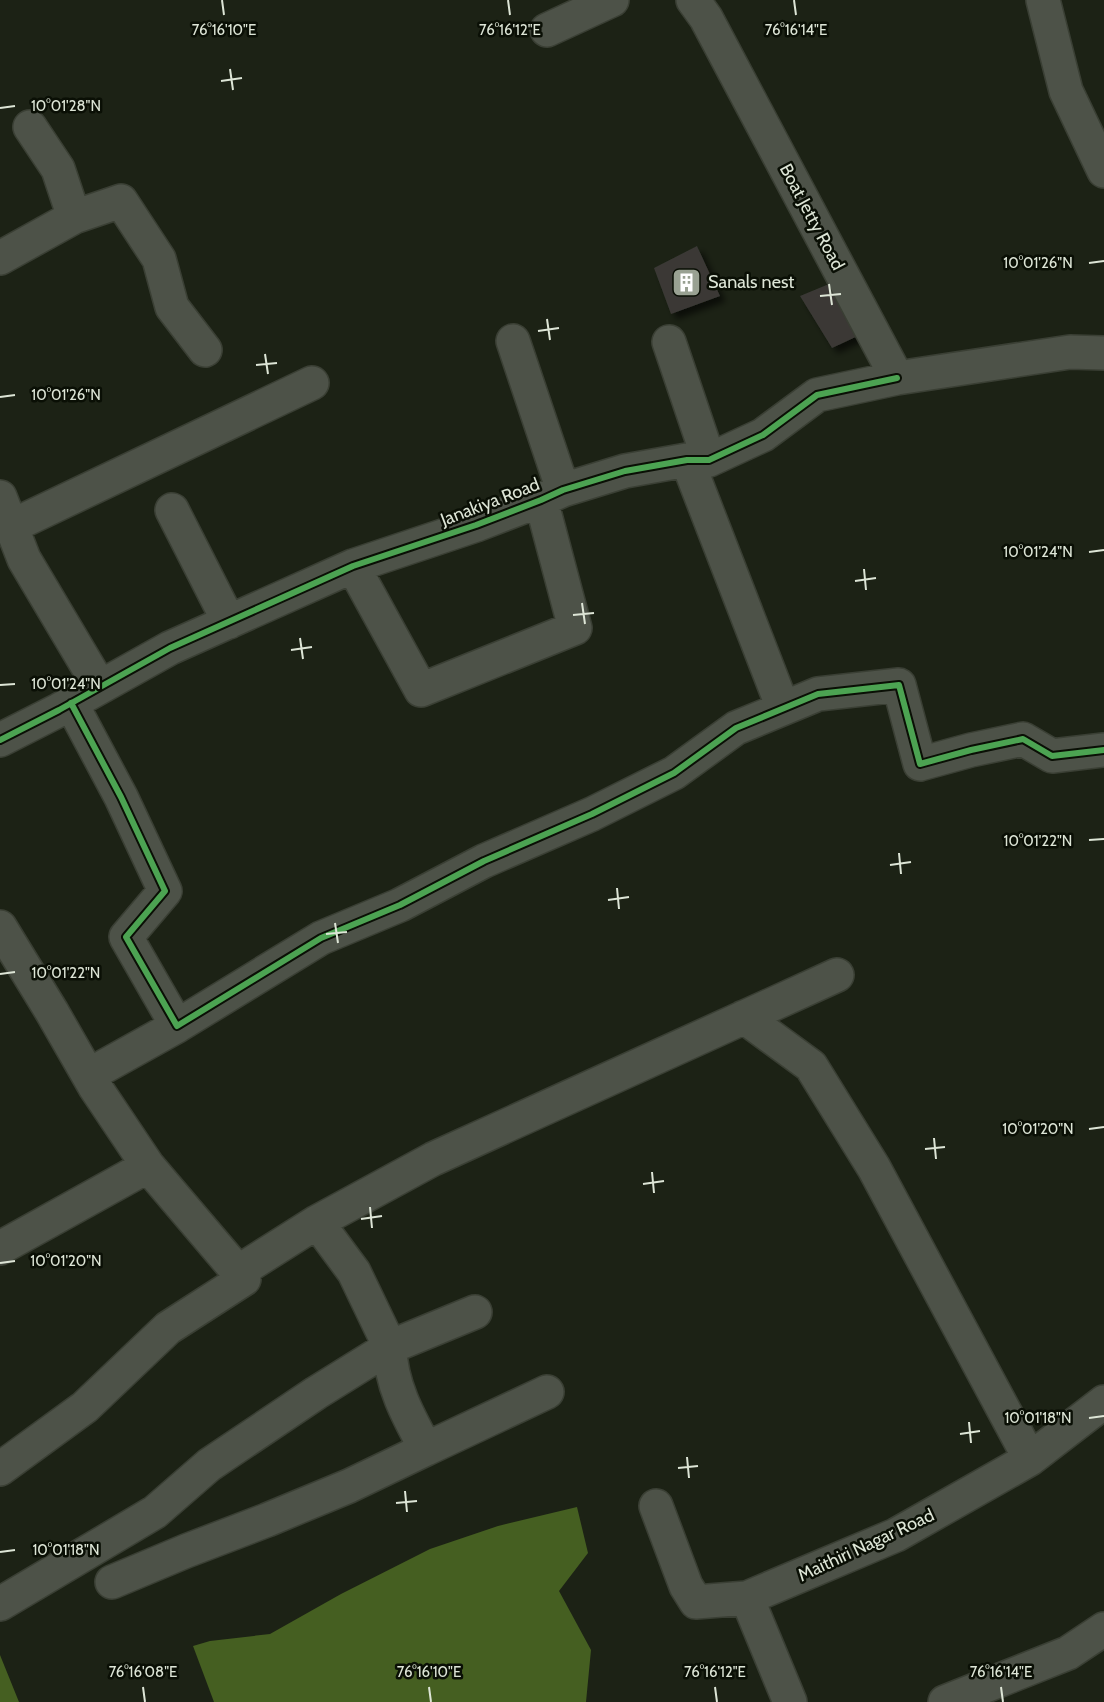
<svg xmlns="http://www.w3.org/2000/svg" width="1104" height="1702" font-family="Cabin,sans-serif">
<defs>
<filter id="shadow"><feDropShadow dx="5.5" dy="5.5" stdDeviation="3" flood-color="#0009"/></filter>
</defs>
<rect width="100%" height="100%" fill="#1c2215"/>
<path fill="#455f21" d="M577,1507L588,1553L559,1591L591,1650L586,1702H214L193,1646L210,1641L270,1634L341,1594L430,1549L498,1526Z
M0,1655L19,1702H0Z"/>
<path fill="#3a3935" filter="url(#shadow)" d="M697,246L720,296L671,314L654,268Z
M829,284L860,335L832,348L800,296Z"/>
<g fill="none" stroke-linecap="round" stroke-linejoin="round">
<defs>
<path id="minor" d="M693,0L706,18L897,378L1070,352L1104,353
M1043,0L1066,91L1104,171
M547,30L612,0
M74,217L121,201L159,259L172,307L205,350
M0,258L74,217L58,169L30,127
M513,341L563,490
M669,342L709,460
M687,460L783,708
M0,497L24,559L100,687
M172,510L229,622
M12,526L312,383
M353,566L421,690L575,628L541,500
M71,703L121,797L165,891L126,937L177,1026L321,938L400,905L484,861L592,814L674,773L736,728L818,694L899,685L920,764L971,750L1023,739L1052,756L1104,750
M0,740L59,710L170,648L353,566L476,525L541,500L563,490L625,471L687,460H709L763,435L817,395L897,378
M0,927L52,1012L95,1087L148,1166L0,1248
M744,1017L811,1066L874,1168L1030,1459
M89,1075L177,1026
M238,1272L317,1222L433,1159L837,975
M426,1449L547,1392
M0,1469L85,1407L168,1328L244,1279L148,1166
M656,1506L686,1586L696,1602L747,1598
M112,1582L186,1551L267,1520L349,1486L426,1449C409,1418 390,1384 390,1347L475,1312
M0,1604L155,1512L209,1465L316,1393L390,1347L354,1272L317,1222
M790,1702L747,1598L896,1535L1030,1459L1104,1402
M945,1702L1068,1653L1104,1629"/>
</defs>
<use href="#minor" stroke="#3a3f34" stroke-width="36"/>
<use href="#minor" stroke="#4d5248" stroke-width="33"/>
<defs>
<path id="cycleway" d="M71,703L121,797L165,891L126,937L177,1026L321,938L400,905L484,861L592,814L674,773L736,728L818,694L899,685L920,764L971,750L1023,739L1052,756L1104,750
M0,740L59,710L170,648L353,566L476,525L541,500L563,490L625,471L687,460H709L763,435L817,395L897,378"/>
</defs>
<use href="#cycleway" stroke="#0a0f05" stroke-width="10"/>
<use href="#cycleway" stroke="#4ca352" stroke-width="6"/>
</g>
<path fill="none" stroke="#dde5d6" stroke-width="2" d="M222,0L224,15M508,0L510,15M794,0L796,15M230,69L233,90M221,81L242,78M0,108L15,106M1089,263L1104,261M829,284L832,305M820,296L841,294M547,319L550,340M538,331L559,328M265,354L268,374M256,365L277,363M0,397L15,395M1089,552L1104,550M864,569L866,590M855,581L876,578M582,603L585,624M573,615L594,613M300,638L303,659M291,650L312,647M0,685L15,684M1089,840L1104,839M899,853L901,874M890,865L911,862M617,888L619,909M608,900L629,897M335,923L338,943M326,934L347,932M0,974L15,972M1089,1129L1104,1127M934,1138L936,1159M925,1149L945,1147M652,1172L654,1193M643,1184L664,1181M370,1207L372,1228M361,1219L382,1216M0,1263L15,1261M1089,1418L1104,1416M969,1422L971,1443M960,1434L980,1431M687,1457L689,1478M678,1468L698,1466M405,1491L407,1512M396,1503L417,1501M0,1552L15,1550M143,1687L145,1702M429,1687L431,1702M715,1687L717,1702M1001,1687L1003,1702"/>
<defs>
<symbol id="building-square" viewBox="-11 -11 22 22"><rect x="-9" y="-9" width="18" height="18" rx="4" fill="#99a192" stroke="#0a0f05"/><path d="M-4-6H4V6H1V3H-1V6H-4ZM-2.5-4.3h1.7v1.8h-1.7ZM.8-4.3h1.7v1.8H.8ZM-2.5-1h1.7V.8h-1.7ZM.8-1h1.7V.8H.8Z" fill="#fff"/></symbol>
</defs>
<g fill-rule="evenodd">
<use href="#building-square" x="670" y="266" width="33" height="33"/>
</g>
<g text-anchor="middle" stroke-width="5" stroke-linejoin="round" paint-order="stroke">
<g font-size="18" fill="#dde5d6" stroke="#0a0f05">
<text transform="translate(812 217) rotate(62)" y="6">Boat Jetty Road</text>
<text transform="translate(490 502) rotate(-21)" y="6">Janakiya Road</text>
<text transform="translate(866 1545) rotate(-25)" y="6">Maithiri Nagar Road</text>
</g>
<g font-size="18" fill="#dde5d6" stroke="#0a0f05" text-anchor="start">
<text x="708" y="288">Sanals nest</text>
</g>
</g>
<g font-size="15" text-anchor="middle" fill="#dde5d6" stroke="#0a0f05" stroke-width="5" stroke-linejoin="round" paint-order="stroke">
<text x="224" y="35">76°16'10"E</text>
<text x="510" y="35">76°16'12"E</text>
<text x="796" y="35">76°16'14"E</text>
<text x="66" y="111">10°01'28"N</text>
<text x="1038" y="268">10°01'26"N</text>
<text x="66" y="400">10°01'26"N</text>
<text x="1038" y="557">10°01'24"N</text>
<text x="66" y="689">10°01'24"N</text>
<text x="1038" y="846">10°01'22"N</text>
<text x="66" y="978">10°01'22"N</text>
<text x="1038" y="1134">10°01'20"N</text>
<text x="66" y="1266">10°01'20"N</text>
<text x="1038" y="1423">10°01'18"N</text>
<text x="66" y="1555">10°01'18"N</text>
<text x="143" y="1677">76°16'08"E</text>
<text x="429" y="1677">76°16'10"E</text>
<text x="715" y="1677">76°16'12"E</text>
<text x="1001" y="1677">76°16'14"E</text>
</g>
</svg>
